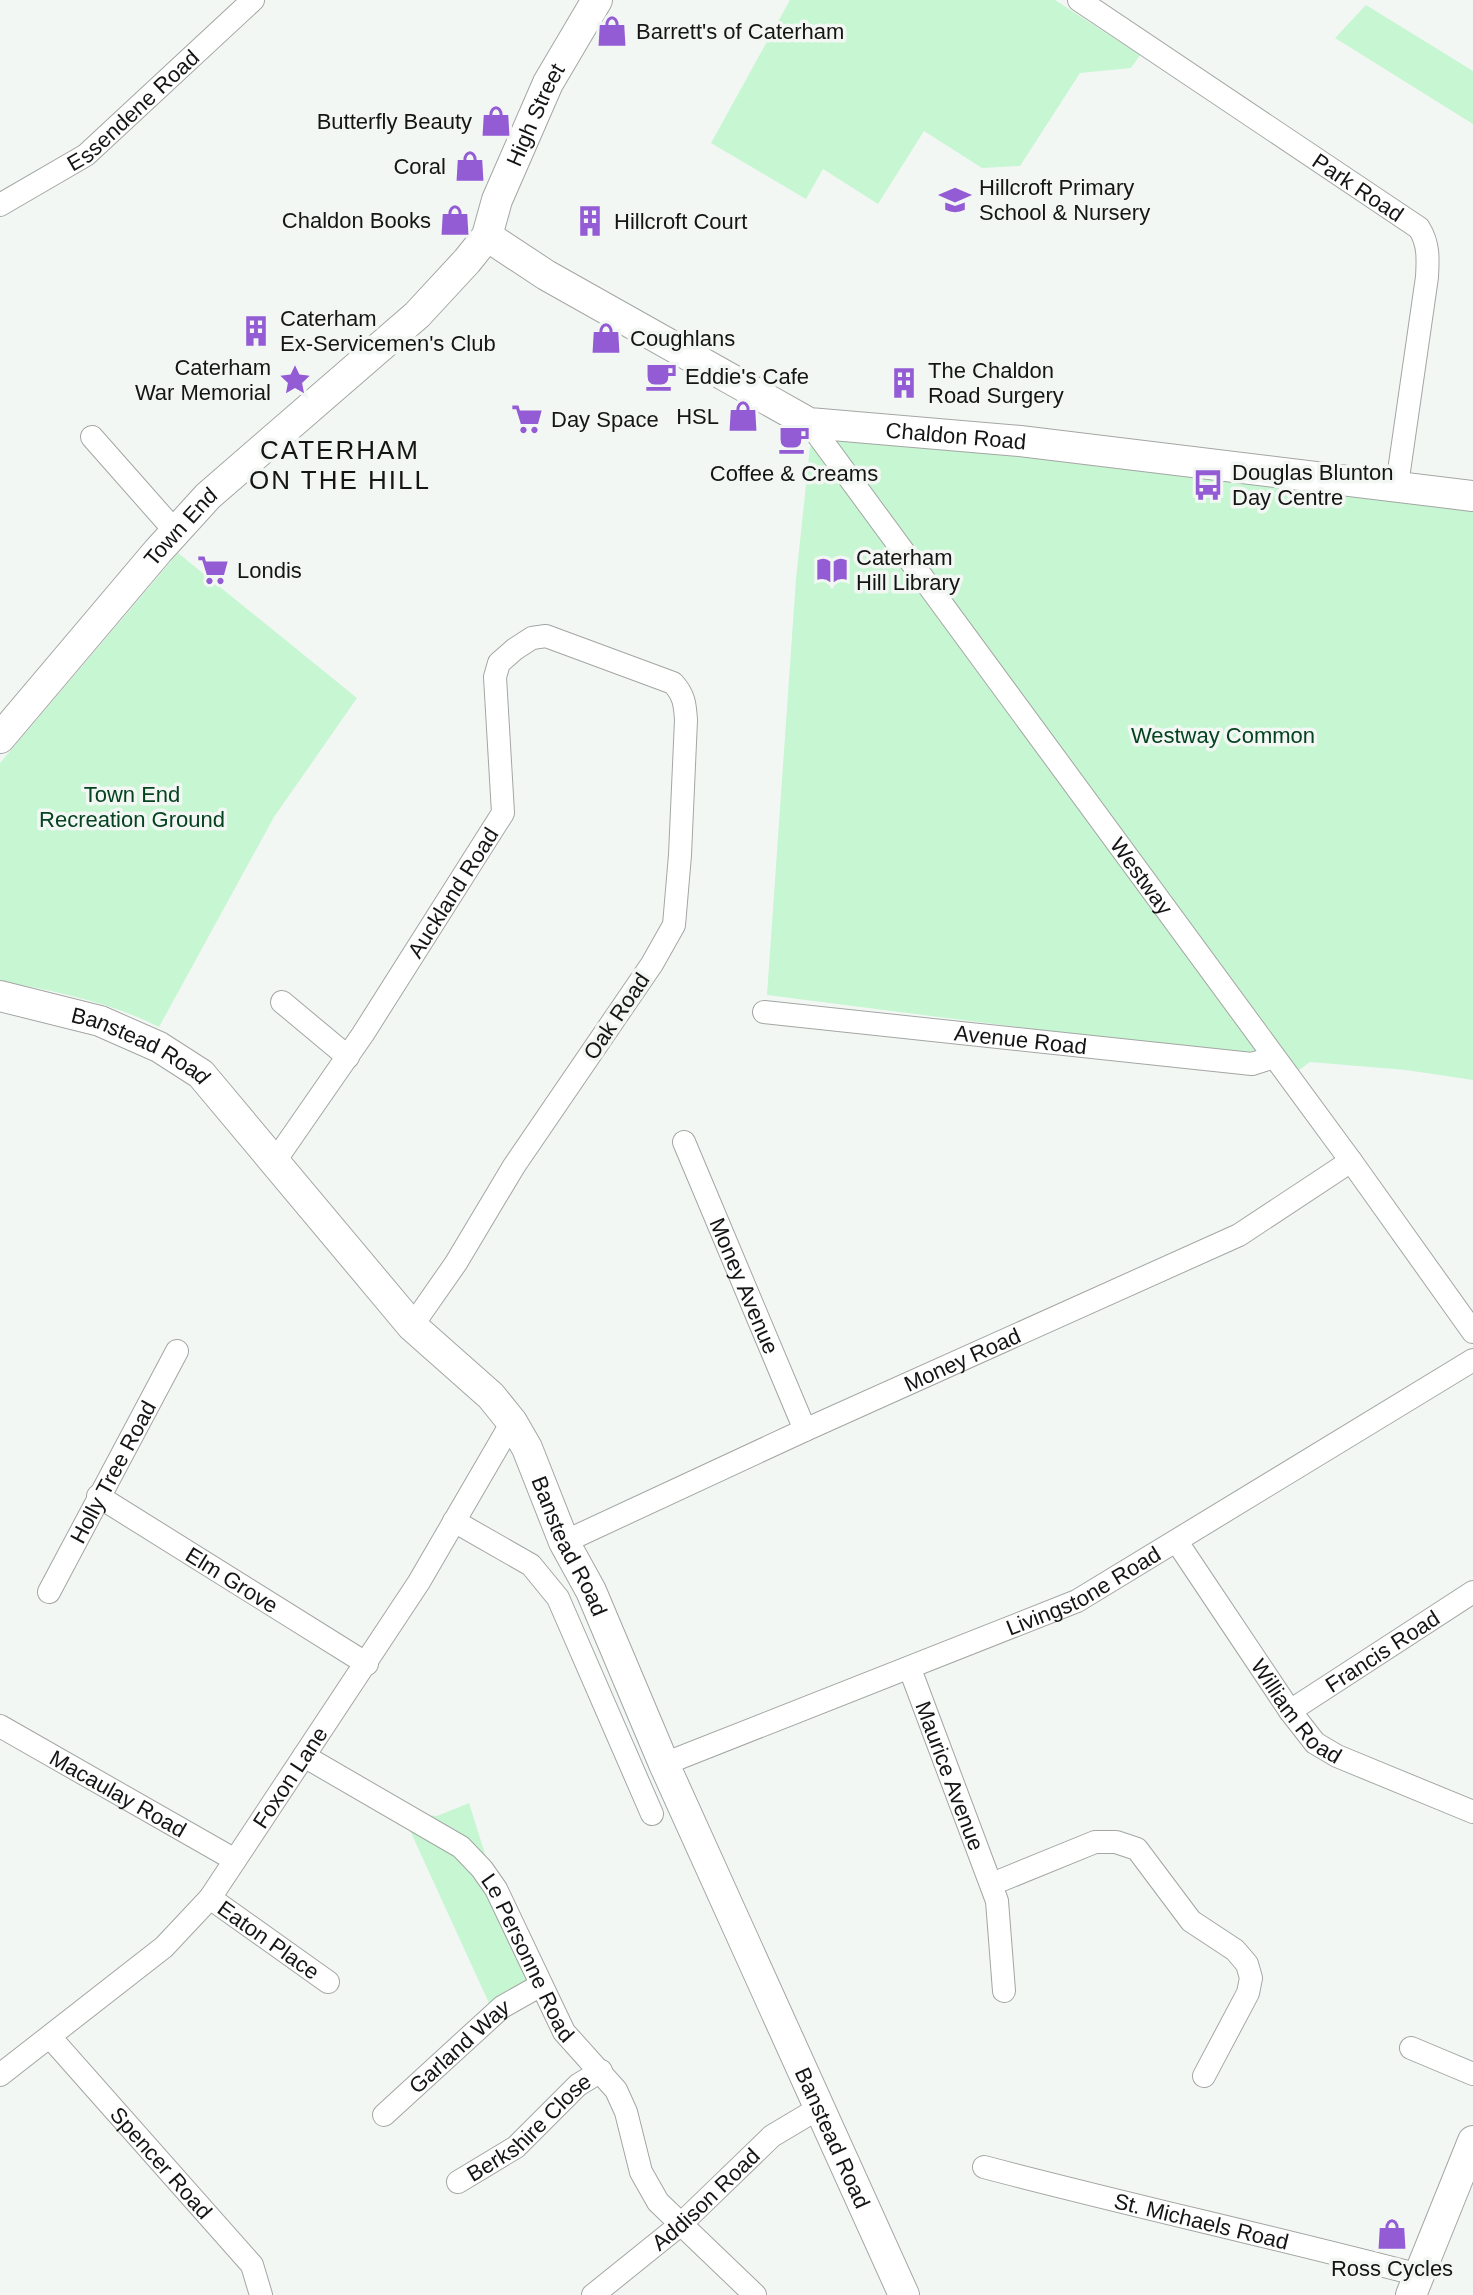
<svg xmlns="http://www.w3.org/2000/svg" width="1473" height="2295" font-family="Arial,sans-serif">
<rect width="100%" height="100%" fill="#f3f7f4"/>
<path fill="#c6f6d2" d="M790,0H1055L1140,55L1131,68L1080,73L1020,166L982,168L924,131L878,204L823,169L806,199L711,143Z
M1366,5L1473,71V124L1335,38Z
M830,434L1473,511V1080L1406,1070L1310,1062L1299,1070L1278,1044L1252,1057L767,995L796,579L810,447Z
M178,553L357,698L274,817L159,1027C110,1002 54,991 0,981V763Z
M469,1803L496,1889L541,1985L494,2014L402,1813L437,1816Z"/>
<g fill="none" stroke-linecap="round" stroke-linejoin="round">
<defs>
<g id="street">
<path id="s1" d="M1079,0L1419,228C1429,244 1428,259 1427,277L1397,485"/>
<path id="s2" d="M0,205L86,155L253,0"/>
<path id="s3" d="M809,423L1351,1161L1473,1332"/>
<path d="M92,437L175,531"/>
<path d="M282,1002L348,1057"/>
<path id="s4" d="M764,1012L1252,1064L1274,1057"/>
<path id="s5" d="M684,1142L805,1430"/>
<path id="s6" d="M275,1161L363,1034L503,813L495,677L499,663L515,649L532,638L546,636L673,683C684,695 685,704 686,720L680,855L674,925L652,964L514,1166L456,1263L412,1326"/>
<path id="s7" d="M98,1496L367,1664"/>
<path d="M454,1521L531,1565L558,1598L652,1814"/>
<path id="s8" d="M564,1542L805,1430L1239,1235L1351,1161"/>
<path id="s9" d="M1177,1542L1290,1711L1315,1743L1337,1756L1473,1812"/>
<path id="s10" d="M49,1592L177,1351"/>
<path id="s11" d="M910,1669L997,1901L1004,1991"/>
<path id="s12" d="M1290,1711L1473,1592"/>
<path id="s13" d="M0,1726L235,1860"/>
<path id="s14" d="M304,1756L461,1847L482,1869L496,1889L564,2032L616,2090L626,2112L641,2172L658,2202L755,2295"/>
<path id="s15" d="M664,1764L1077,1601L1473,1360"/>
<path d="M992,1884L1095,1842H1116L1137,1849L1191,1921L1235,1950L1247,1964L1251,1978L1248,1993L1204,2076"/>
<path id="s16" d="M210,1898L328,1982"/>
<path id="s17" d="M50,2037L252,2265L261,2295"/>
<path d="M1411,2048L1473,2074"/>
<path id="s18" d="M0,2075L164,1947L210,1898L419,1582L512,1422"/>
<path id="s19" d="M384,2115L502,2007L541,1985"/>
<path id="s20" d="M984,2167C1128,2205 1274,2237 1419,2275"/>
<path id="s21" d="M458,2182L516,2147L578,2085L601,2071"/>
<path id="s22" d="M593,2295L680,2225L772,2136L819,2108"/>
</g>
<g id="secondary">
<path id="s23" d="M487,236L546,275L809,423L1020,441L1473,496"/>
<path id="s24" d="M0,738L158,551L208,496L417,315L467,261L487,236L497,200L548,83L597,0"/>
<path id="s25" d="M0,996L100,1021L159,1047L201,1074L412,1326L491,1396L512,1422L527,1448L564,1542L591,1591L664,1764L904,2295"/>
<path d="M1411,2295L1473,2141"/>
</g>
</defs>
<use href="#street" stroke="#a3a6a3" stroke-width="24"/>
<use href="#secondary" stroke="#a3a6a3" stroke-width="32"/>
<use href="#street" stroke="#fff" stroke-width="22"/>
<use href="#secondary" stroke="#fff" stroke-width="30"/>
</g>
<defs>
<symbol id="shop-bare" viewBox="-9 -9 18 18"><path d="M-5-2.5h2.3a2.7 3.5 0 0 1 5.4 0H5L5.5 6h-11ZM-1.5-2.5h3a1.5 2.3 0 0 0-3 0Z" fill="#935bd4" stroke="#f3f7f4" stroke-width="2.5" paint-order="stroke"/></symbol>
<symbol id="school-bare" viewBox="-9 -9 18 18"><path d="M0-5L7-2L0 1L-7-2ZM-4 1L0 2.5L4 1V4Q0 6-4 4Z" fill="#935bd4" stroke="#f3f7f4" stroke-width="2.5" paint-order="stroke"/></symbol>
<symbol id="building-bare" viewBox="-9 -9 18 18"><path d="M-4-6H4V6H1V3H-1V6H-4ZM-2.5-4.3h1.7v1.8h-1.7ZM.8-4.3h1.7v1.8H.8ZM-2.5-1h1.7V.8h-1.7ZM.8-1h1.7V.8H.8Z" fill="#935bd4" stroke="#f3f7f4" stroke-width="2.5" paint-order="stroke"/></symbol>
<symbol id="cafe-bare" viewBox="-9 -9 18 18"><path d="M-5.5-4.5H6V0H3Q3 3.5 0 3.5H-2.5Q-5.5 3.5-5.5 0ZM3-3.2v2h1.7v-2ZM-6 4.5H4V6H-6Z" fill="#935bd4" stroke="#f3f7f4" stroke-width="2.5" paint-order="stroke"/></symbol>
<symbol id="sight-bare" viewBox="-9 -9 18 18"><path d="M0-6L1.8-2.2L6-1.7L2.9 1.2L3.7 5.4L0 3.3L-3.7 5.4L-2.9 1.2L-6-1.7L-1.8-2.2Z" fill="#935bd4" stroke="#f3f7f4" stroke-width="2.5" paint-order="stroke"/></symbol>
<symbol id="supermarket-bare" viewBox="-9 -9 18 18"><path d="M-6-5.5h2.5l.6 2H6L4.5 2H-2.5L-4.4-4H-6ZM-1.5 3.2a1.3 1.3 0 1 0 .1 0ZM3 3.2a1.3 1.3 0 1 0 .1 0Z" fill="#935bd4" stroke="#f3f7f4" stroke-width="2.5" paint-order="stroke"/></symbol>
<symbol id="bus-bare" viewBox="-9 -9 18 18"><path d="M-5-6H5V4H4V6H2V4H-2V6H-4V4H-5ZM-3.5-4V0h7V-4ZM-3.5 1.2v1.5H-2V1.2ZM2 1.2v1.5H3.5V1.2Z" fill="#935bd4" stroke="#f3f7f4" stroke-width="2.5" paint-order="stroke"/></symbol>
<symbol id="library-bare" viewBox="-9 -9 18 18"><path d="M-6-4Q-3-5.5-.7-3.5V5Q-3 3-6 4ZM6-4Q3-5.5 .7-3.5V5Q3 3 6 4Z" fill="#935bd4" stroke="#f3f7f4" stroke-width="2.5" paint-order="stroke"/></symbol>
</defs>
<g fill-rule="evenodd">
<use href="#shop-bare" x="590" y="9" width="44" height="44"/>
<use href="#shop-bare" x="474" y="99" width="44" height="44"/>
<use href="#shop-bare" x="448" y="144" width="44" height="44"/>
<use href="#school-bare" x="933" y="178" width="44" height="44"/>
<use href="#shop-bare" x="433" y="198" width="44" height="44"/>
<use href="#building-bare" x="568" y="199" width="44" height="44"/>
<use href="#building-bare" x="234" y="309" width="44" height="44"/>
<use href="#shop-bare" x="584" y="316" width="44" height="44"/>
<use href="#cafe-bare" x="639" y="354" width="44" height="44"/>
<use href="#sight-bare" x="273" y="358" width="44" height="44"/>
<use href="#building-bare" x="882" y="361" width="44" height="44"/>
<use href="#shop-bare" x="721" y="394" width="44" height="44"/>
<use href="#supermarket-bare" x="505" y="397" width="44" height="44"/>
<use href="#cafe-bare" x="772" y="417" width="44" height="44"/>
<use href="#bus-bare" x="1186" y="463" width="44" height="44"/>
<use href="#supermarket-bare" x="191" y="548" width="44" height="44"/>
<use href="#library-bare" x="810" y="548" width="44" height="44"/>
<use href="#shop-bare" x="1370" y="2212" width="44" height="44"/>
</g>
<g text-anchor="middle" stroke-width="7" stroke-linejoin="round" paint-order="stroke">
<g font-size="22" fill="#141514" stroke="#f3f7f4" text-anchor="start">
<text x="636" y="39">Barrett's of Caterham</text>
<text x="472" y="129" text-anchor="end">Butterfly Beauty</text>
<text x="446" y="174" text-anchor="end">Coral</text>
<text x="979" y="195">Hillcroft Primary<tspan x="979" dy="25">School &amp; Nursery</tspan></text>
<text x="431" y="228" text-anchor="end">Chaldon Books</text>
<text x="614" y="229">Hillcroft Court</text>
<text x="280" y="326">Caterham<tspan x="280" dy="25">Ex-Servicemen's Club</tspan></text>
<text x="630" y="346">Coughlans</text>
<text x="271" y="375" text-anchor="end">Caterham<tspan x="271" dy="25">War Memorial</tspan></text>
<text x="928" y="378">The Chaldon<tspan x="928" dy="25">Road Surgery</tspan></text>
<text x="685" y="384">Eddie's Cafe</text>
<text x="719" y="424" text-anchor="end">HSL</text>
<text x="551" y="427">Day Space</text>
<text x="1232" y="480">Douglas Blunton<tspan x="1232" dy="25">Day Centre</tspan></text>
<text x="794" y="481" text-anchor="middle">Coffee &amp; Creams</text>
<text x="856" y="565">Caterham<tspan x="856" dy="25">Hill Library</tspan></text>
<text x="237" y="578">Londis</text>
<text x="1392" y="2276" text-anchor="middle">Ross Cycles</text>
</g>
<g font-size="22" fill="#141514" stroke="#f3f7f4">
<text dy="8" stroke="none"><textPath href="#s2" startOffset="164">Essendene Road</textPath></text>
<text dy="8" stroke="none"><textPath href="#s24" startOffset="832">High Street</textPath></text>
<text dy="8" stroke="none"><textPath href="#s1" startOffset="336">Park Road</textPath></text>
<text dy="8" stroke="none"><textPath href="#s23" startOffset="520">Chaldon Road</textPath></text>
<text dy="8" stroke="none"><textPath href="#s24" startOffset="278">Town End</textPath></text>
<text dy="8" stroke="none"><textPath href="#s3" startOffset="562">Westway</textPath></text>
<text dy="8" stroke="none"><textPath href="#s6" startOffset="322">Auckland Road</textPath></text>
<text transform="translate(616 1016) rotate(-56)" y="8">Oak Road</text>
<text dy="8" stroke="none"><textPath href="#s4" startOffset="258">Avenue Road</textPath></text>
<text dy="8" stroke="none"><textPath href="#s25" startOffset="150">Banstead Road</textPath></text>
<text dy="8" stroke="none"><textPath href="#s5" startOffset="156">Money Avenue</textPath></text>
<text dy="8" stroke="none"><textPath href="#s8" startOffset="438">Money Road</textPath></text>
<text dy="8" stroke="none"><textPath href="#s10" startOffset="136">Holly Tree Road</textPath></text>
<text dy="8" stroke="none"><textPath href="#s25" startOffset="822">Banstead Road</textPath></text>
<text dy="8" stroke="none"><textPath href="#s7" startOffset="158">Elm Grove</textPath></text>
<text dy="8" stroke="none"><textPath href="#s15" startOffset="454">Livingstone Road</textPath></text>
<text dy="8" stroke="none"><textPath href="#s12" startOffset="110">Francis Road</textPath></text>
<text dy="8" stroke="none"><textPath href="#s9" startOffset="208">William Road</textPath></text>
<text dy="8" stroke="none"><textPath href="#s11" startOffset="114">Maurice Avenue</textPath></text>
<text dy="8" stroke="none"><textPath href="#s18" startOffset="420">Foxon Lane</textPath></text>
<text dy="8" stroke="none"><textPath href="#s13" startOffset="136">Macaulay Road</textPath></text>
<text dy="8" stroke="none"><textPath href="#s16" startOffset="72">Eaton Place</textPath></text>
<text dy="8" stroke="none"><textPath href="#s14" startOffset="312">Le Personne Road</textPath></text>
<text dy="8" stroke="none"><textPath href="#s19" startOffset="102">Garland Way</textPath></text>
<text dy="8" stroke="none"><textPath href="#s21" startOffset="90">Berkshire Close</textPath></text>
<text dy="8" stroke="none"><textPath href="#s25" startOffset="1470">Banstead Road</textPath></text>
<text dy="8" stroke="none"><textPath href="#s17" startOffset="168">Spencer Road</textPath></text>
<text dy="8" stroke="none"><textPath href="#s22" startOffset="148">Addison Road</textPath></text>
<text dy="8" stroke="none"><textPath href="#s20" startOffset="224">St. Michaels Road</textPath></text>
</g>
<g font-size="22" fill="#044220" stroke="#f3f7f4">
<text x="1223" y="743">Westway Common</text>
<text x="132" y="802">Town End<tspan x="132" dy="25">Recreation Ground</tspan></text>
</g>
<g font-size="26" letter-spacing="2" fill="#141514" stroke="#f3f7f4">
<text x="340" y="459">CATERHAM<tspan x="340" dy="30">ON THE HILL</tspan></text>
</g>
</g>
</svg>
